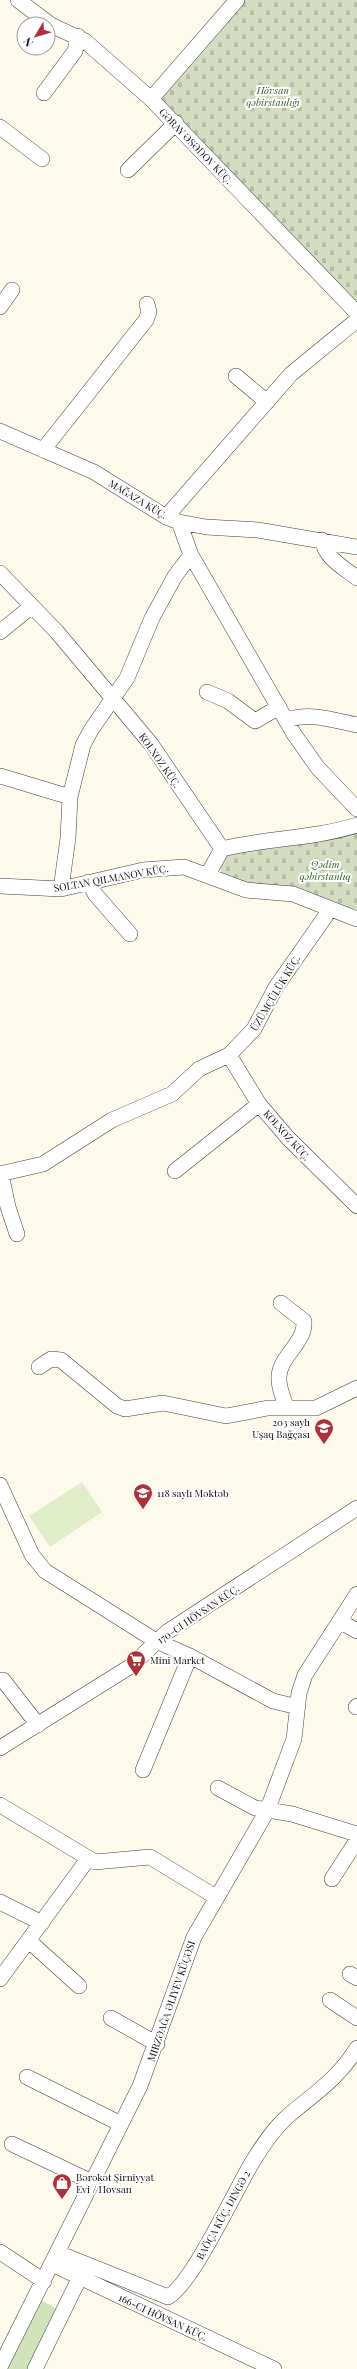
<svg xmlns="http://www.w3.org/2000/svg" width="357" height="2369" font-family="'Playfair Display',serif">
<defs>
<pattern id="cemetery-stones" width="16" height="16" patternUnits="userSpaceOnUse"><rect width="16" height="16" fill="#d4ddbf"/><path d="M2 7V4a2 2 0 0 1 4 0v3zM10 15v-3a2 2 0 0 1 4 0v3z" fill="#b5bca3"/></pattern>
</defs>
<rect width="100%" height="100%" fill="#fdf9eb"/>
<path fill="#d0e4b8" d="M41,2300L57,2309L27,2369H7Z"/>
<path fill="url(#cemetery-stones)" d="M245,0H357V303L158,98Z
M357,828V909L345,908C323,904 235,889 223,876C221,873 220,868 219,864L224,855Z"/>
<path fill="#e1ecc9" d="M82,1482L102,1512L50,1547L29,1516Z"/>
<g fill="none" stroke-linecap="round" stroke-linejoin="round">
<defs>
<path id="minor" d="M18,0L51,25L85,41L151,99L357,313
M44,93L75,51L78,36
M151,99L237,0
M0,127L42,159
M128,170L176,123
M0,307L12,290
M236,376L267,402
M0,431L94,472L166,517L179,522L206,527L258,530L357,547
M43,450L146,320L149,312L147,304
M166,517L291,374L357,320
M179,522L191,555L294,734L318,768L357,809
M322,540C326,559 343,567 357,578
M0,573L57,632L151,744L222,849C266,838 313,839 357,825
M0,632L32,606
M207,692L228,701L255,721L279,707
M287,720C311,712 333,720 357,725
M0,776L70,797
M208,874L222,849
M89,882L95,894L130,934
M0,886L61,889L143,870L184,867L246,890L293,894L357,919
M61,889L68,838L70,797L83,745L91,730L127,678L152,618L175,576L191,555
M229,1055L259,1104L288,1138L357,1206
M175,1171L259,1104
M0,1174L43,1164L112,1120L172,1094L199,1069L229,1055L254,1029L276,987L325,917L328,909
M1,1174L8,1207L17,1234
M281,1303L304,1321C306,1344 277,1357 279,1380C279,1389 284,1399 286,1407
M39,1367L51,1359L61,1360L117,1406L125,1409L163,1403L226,1416L268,1408H316L357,1388
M0,1485L32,1555L45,1571L156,1641L190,1656L273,1701L298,1707
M341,1622L357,1631
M3,1680L38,1725
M356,1707L357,1706
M0,1748L131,1666L167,1632L357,1508
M143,1770L190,1656
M218,1788L255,1808L292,1814L357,1834
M0,1805L95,1862L150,1857L216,1897
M332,1879L357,1840
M0,1902L42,1923
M29,1941L79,1986
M350,1974L357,1978
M0,1979L88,1859
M330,2000L357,2018
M111,2018L157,2044
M27,2077L121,2124
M12,2144L92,2182
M0,2252L44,2281
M58,2253L168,2297C192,2284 236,2189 253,2161C263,2145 274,2128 288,2116C315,2093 338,2079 357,2048
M52,2264L274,2369
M0,2367L140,2086L194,1937L267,1811L294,1739L299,1693L305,1675L357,1594
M35,2369L80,2277"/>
</defs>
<use href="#minor" stroke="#3e3e3e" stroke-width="16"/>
<use href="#minor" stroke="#fff" stroke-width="15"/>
</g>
<defs>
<symbol id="school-pin" viewBox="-11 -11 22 30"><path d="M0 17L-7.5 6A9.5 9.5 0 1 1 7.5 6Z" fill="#af3039" stroke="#fff"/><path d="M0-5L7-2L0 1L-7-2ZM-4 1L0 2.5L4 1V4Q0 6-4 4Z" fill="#fff"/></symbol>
<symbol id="supermarket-pin" viewBox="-11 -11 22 30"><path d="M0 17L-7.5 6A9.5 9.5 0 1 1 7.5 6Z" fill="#af3039" stroke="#fff"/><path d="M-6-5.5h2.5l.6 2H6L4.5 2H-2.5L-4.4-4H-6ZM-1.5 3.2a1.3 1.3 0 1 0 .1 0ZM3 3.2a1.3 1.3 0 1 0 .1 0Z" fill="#fff"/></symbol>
<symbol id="shop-pin" viewBox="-11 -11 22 30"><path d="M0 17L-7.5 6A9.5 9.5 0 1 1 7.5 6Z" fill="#af3039" stroke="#fff"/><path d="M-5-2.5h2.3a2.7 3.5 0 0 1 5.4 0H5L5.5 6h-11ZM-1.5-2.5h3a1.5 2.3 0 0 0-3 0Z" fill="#fff"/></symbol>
</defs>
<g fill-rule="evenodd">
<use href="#school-pin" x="313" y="1417" width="22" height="30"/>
<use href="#school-pin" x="132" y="1482" width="22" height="30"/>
<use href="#supermarket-pin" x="125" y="1649" width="22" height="30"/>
<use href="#shop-pin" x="51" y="2172" width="22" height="30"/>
</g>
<g text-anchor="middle" stroke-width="4" stroke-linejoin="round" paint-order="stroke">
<g font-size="10" font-style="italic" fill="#2f5d22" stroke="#fff">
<text x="273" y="94">Hövsan<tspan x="273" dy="12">qəbirstanlığı</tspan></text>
<text x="325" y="868">Qədim<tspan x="325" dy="12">qəbirstanlıq</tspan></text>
</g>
<g font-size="10" fill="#0b0b0b" stroke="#fff">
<text transform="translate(196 146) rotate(46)" y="4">GƏRAY ƏSƏDOV KÜÇ.</text>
<text transform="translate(138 499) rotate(31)" y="4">MAĞAZA KÜÇ.</text>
<text transform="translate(160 760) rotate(55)" y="4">KOLXOZ KÜÇ.</text>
<text transform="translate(111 878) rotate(-10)" y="4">SOLTAN QILMANOV KÜÇ.</text>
<text transform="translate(275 993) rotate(-59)" y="4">ÜZÜMÇÜLÜK KÜÇ.</text>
<text transform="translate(287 1135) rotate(48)" y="4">KOLXOZ KÜÇ.</text>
<text transform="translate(198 1614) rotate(-34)" y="4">170-CI HÖVSAN KÜÇ.</text>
<text transform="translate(171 2001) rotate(-71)" y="4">MIRZƏAĞA ƏLIYEV KÜÇƏSI</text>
<text transform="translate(223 2215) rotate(-61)" y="4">BAÖÇA KÜÇ. DINGƏ 2</text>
<text transform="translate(163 2317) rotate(25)" y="4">166-CI HÖVSAN KÜÇ.</text>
</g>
<g font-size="10" fill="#0b0b0b" stroke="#fff" text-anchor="start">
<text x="310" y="1426" text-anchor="end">203 saylı<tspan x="310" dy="12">Uşaq Bağçası</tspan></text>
<text x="157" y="1497">118 saylı Məktəb</text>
<text x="150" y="1664">Mini Market</text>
<text x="76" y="2181">Bərəkət Şirniyyat<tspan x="76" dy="12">Evi / Hovsan</tspan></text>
</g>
</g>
<g transform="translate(36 36) rotate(232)"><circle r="19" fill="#ffffff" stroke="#9d9d9d"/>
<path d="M0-3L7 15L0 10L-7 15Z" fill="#af3039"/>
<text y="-6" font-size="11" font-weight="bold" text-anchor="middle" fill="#0b0b0b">N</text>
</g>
</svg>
